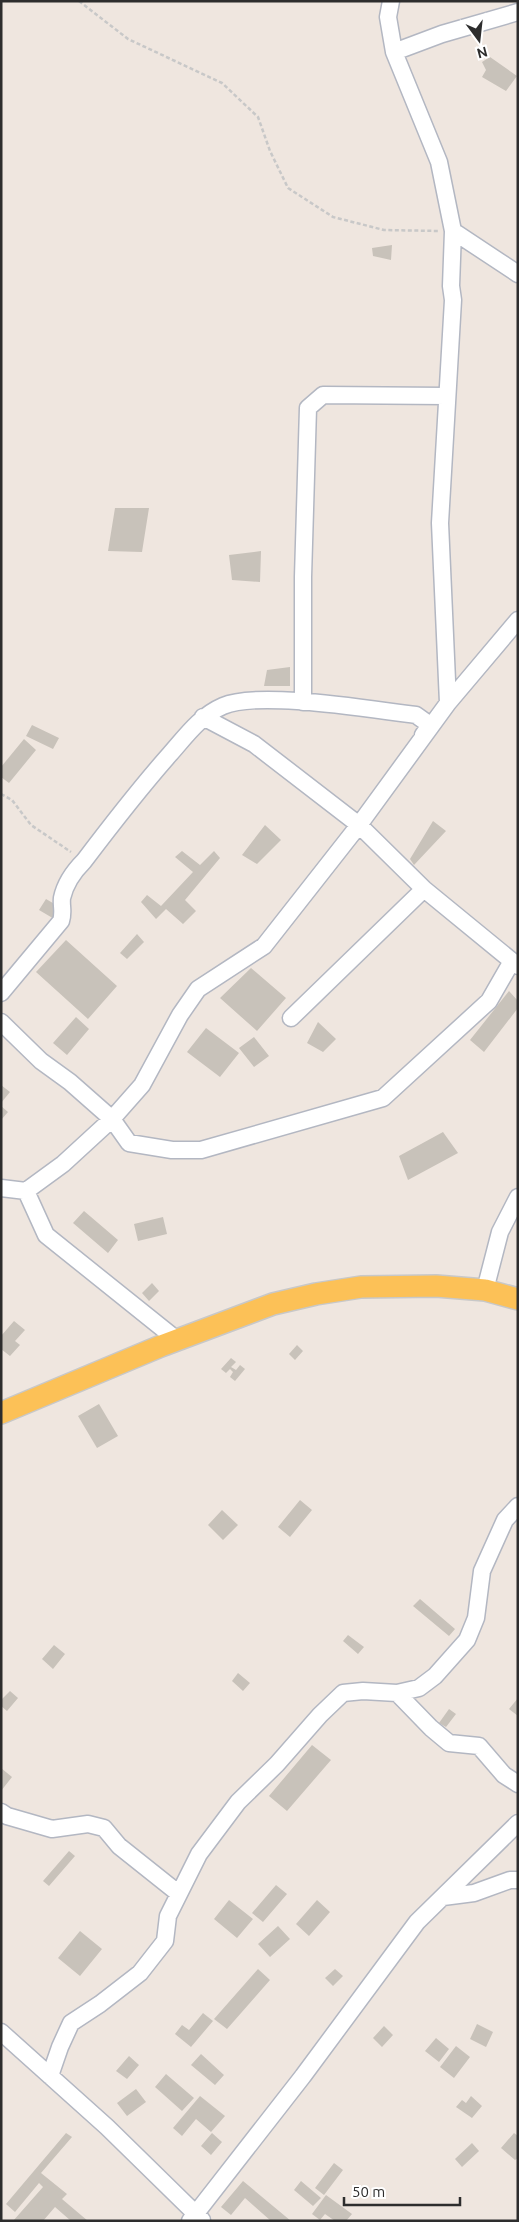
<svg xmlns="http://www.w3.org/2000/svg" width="519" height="2222" font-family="Ubuntu,sans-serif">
<rect width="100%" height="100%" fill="#efe6df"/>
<path fill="#c8c2ba" d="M490,57L517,76L506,91L482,77L486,70L482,62Z
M392,245L391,260L373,256L372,248Z
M115,508H149L142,552L108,551Z
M261,551L260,582L232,580L229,555Z
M290,667V686H264L267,670Z
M32,725L59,738L53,749L26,736Z
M24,739L36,750L9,783L1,777V767Z
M433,821L446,831L414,865L410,859Z
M265,825L281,840L257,864L242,855Z
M182,851L200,865L214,851L220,858L185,900L196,911L183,924L166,909L156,919L141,902L147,895L161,906L193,872L175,857Z
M46,899L63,909L56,920L39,910Z
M137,934L144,942L127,959L120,953Z
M66,940L117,986L88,1019L36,972Z
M251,968L286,998L257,1031L220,998Z
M509,991L518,1001V1008L484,1052L470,1040Z
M76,1017L89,1029L67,1055L53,1043Z
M318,1022L336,1039L323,1052L307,1043Z
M206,1028L239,1053L220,1077L187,1052Z
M254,1037L269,1056L254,1067L239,1048Z
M1,1085L10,1092L1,1103Z
M1,1106L8,1112L1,1120Z
M443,1132L458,1153L408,1180L399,1156Z
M84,1211L118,1240L108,1253L73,1223Z
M163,1217L167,1234L138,1241L134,1224Z
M152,1283L159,1291L149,1301L142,1293Z
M14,1321L25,1330L15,1341L20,1345L10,1356L1,1349V1336Z
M297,1345L303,1351L295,1360L289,1354Z
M231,1358L236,1362L231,1367L236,1370L240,1365L245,1369L235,1381L230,1377L233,1372L230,1369L226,1373L221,1369Z
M99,1404L118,1436L97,1448L78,1416Z
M300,1500L312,1510L290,1537L278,1527Z
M222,1510L238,1525L223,1540L208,1525Z
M420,1599L455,1629L449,1636L413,1606Z
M348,1635L364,1647L358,1654L343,1641Z
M54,1645L65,1654L53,1669L42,1659Z
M238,1673L250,1683L243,1691L232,1681Z
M10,1691L18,1698L7,1711L1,1706V1700Z
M518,1698V1716L509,1709Z
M449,1709L456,1714L446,1727L439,1723Z
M312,1745L331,1760L287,1811L269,1796Z
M1,1768L12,1777L1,1791Z
M69,1851L75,1856L49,1886L43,1881Z
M276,1885L287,1894L263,1922L252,1913Z
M229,1900L253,1919L237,1938L214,1919Z
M317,1900L330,1912L309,1936L296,1924Z
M278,1926L290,1939L270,1957L258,1944Z
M80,1931L102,1949L80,1976L58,1958Z
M258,1969L270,1980L227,2029L214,2019Z
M335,1969L343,1976L333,1986L325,1978Z
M203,2013L213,2021L191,2047L175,2034L182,2025L189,2030Z
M477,2024L493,2032L486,2047L470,2039Z
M384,2026L393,2035L382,2047L373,2038Z
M436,2038L449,2049L439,2062L425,2051Z
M456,2046L470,2057L454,2078L440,2067Z
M201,2054L224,2075L215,2085L191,2065Z
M129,2056L139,2065L127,2079L116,2071Z
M166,2074L194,2098L182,2111L155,2087Z
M136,2089L146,2102L127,2116L117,2103Z
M200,2096L225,2116L211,2132L196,2119L182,2136L173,2128Z
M471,2096L482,2106L472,2118L456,2107L462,2100L466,2103Z
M66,2133L72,2137L41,2173L67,2194L62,2199L88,2221H71L55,2207L43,2221H13L43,2187L39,2183L15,2212L6,2204Z
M212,2133L222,2142L211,2155L201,2146Z
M514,2133L518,2136V2158L515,2160L501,2148Z
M472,2143L479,2151L462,2167L455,2159Z
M334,2163L343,2170L324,2195L315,2188Z
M243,2181L291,2221H271L245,2198L231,2215L221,2207Z
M301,2181L321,2198L313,2206L294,2190Z
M326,2195L352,2214L346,2221H335L325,2214L320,2220L312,2214Z"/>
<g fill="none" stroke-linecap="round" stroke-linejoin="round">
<defs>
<path id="minor" d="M394,52L442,34L518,12
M453,231L518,274
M303,702V577L308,408L323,395L446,396
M448,703L518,620
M203,717L254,744L359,825L424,889L518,966
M1,993L61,921C64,912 61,906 62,898C65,884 75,870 84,861C112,824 140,788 170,754C186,736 200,716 223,706C259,690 373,710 416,715L430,725L423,735
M291,1018L424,889
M1,1022L41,1061L70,1082L112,1119L129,1143L172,1150H201L383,1098L489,1001L512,961
M1,1188L26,1191L63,1164L112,1119L142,1085L180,1015L198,989L264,946L359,825L448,703L440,523L453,300L451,286L453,231L439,162L394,52L388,17L391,1
M26,1191L46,1235L177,1340
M485,1290L500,1232L518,1197
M397,1693L431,1728L449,1743L479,1746L504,1775L518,1784
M1,1812L7,1816L52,1829L88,1824L104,1828L119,1846L178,1893
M443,1897L474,1893L510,1880H518
M1,2032L107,2127L202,2220
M50,2076L60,2047L71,2023L100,2004L140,1973L165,1941L168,1916L199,1854L238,1802L277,1764L320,1715L343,1693L363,1691L397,1693L419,1688L435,1676L467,1640L476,1618L482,1571L505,1520L518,1506
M190,2221L303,2076L417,1922L518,1823"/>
<path id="major" d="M1,1413L161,1346L273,1304L316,1294L361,1287L436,1286L485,1290L518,1299"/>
</defs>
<use href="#minor" stroke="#b3b7c2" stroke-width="19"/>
<use href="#major" stroke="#c8c8c8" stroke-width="24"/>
<path stroke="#c8c8c8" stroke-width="2.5" stroke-dasharray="4 2.5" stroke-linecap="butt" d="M79,1L128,39L222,83L258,117L270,151L288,188L333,217L384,230L439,231
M1,794L12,800L31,825L71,852"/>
<use href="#minor" stroke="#fff" stroke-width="16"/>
<use href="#major" stroke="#fcc157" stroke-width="21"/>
</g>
<rect width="519" height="2222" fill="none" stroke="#2d2d2d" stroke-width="5"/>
<g transform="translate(479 40) rotate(165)" stroke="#ffffff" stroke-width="4" paint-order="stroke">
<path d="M0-4L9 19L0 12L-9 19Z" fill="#2d2d2d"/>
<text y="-8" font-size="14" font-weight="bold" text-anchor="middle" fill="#2d2d2d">N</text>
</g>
<path d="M344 2197v8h116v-8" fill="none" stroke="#2d2d2d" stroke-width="2.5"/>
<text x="352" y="2197" font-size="15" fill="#2d2d2d" stroke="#ffffff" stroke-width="4" paint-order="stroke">50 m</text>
</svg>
